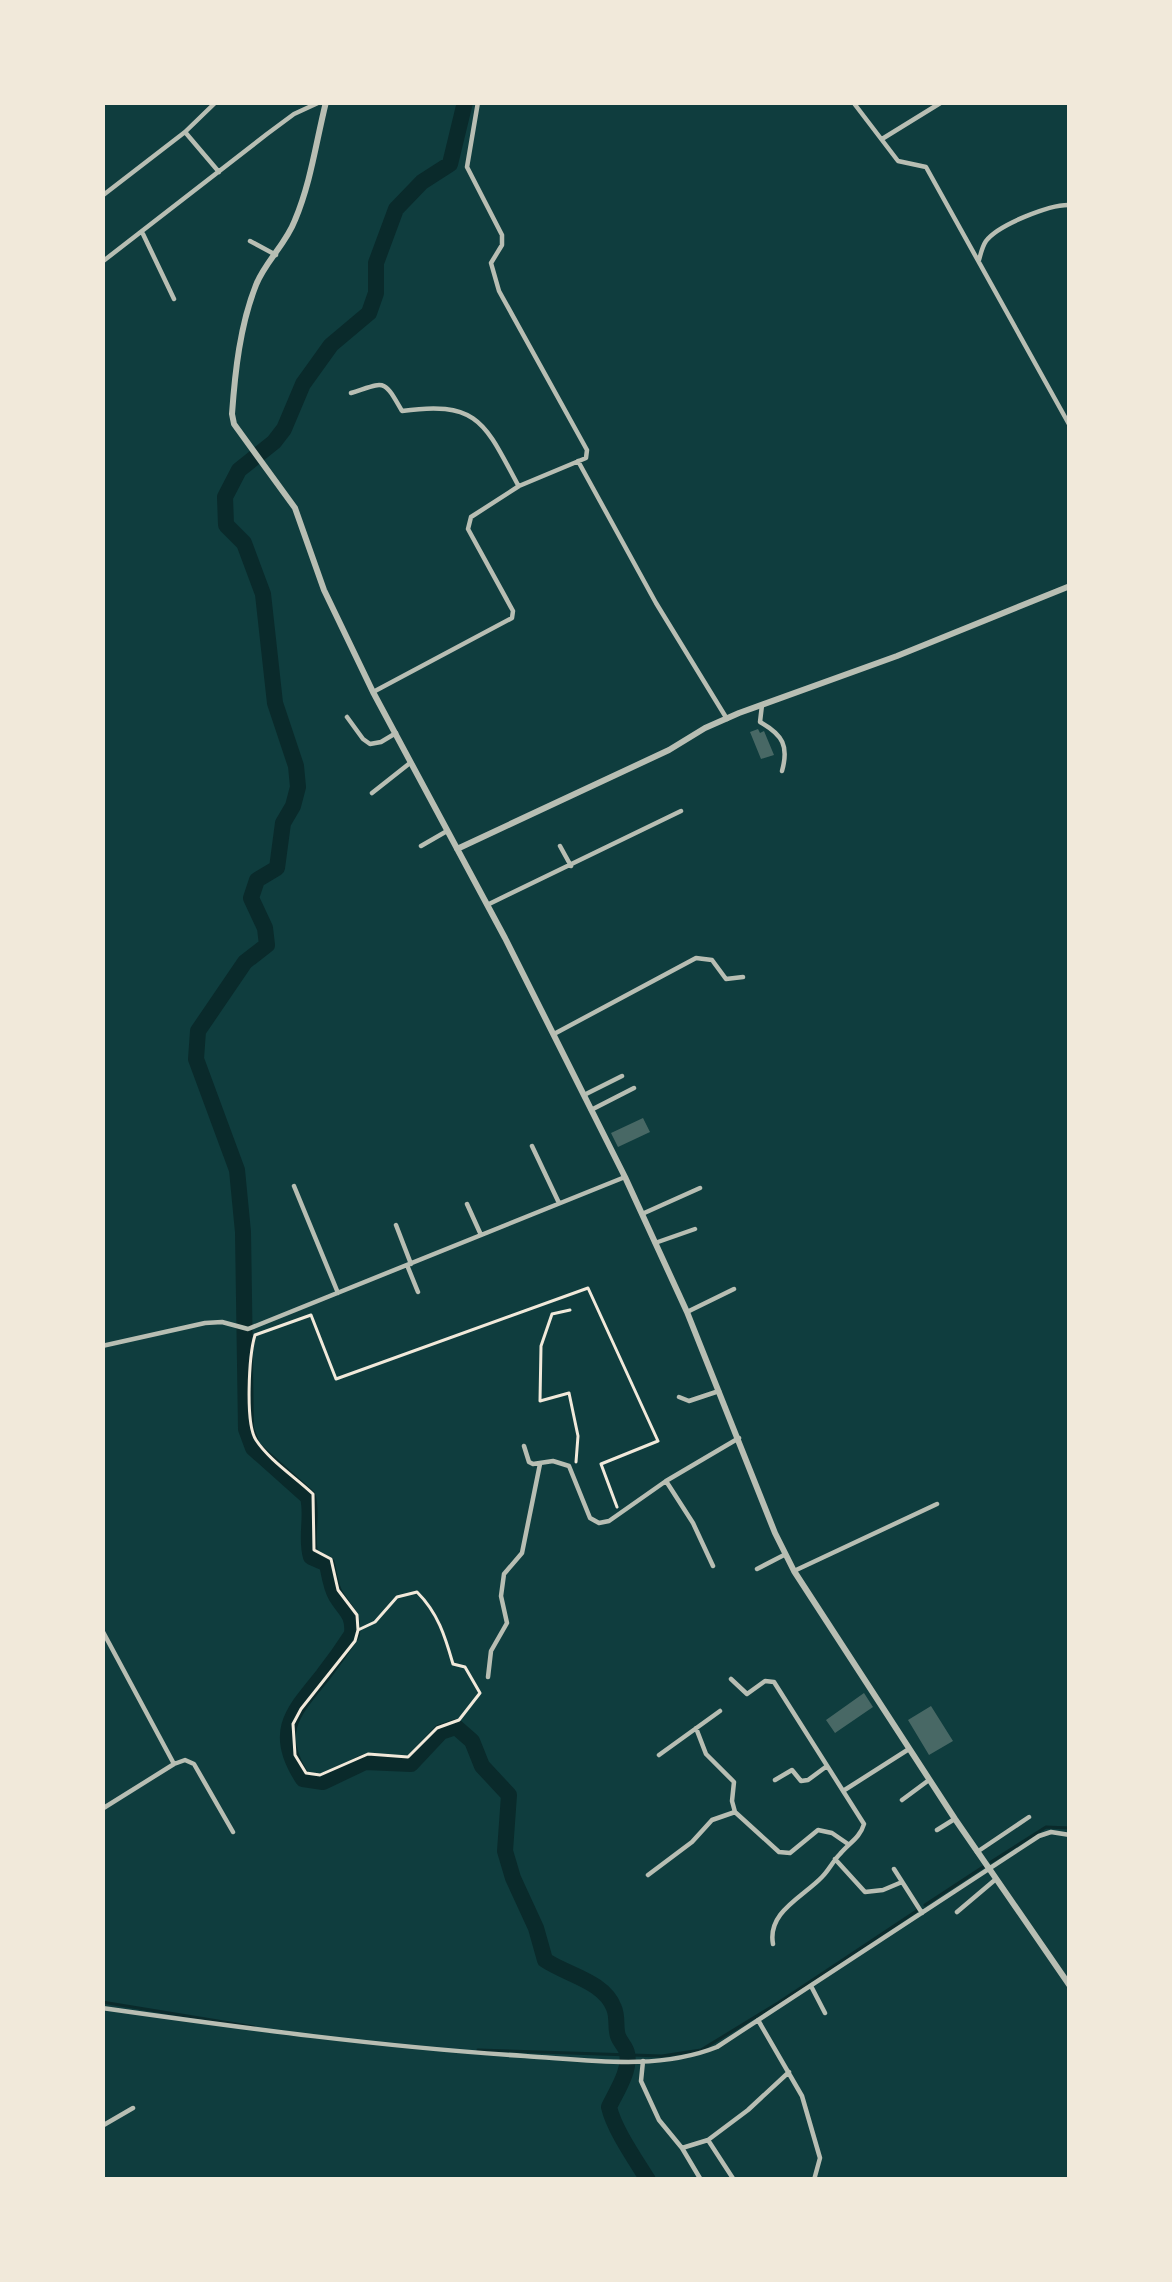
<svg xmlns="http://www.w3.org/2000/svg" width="1172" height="2282" font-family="'Nunito Sans',sans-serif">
<rect width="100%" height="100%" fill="#0f3d3e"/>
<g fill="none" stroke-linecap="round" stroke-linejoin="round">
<path stroke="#0a2a2b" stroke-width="3" d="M991,1862L1046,1827L1070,1828
M925,1905L983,1867
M102,2002L254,2027
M478,2050L662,2056L701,2050L778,2003L918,1910"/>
<path stroke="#0a2a2b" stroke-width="16" d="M465,102L450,164L422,182L396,209L376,263V293L369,313L331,345L303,384L284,429L274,442L239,470L225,497L226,525L244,543L263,594L275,703L296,766L298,787L293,806L283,823L277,868L257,880L251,898L265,928L267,945L245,962L198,1031L196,1059L237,1170L243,1232L246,1429L253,1448L308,1497C313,1518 305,1537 311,1557L327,1564C329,1574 331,1588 336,1596C345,1611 354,1614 352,1634C343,1648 333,1662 323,1675C293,1712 272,1732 303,1779L323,1782L365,1762L411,1764L441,1732L456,1727L472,1741L482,1766L509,1795L505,1851L513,1878L536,1928L545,1960C567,1975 604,1981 614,2008C618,2017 615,2028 618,2036C620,2042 626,2047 627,2053C631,2070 616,2092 609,2107C614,2129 635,2159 648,2180"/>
</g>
<path fill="#486865" d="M758,729L760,733L764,731L774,755L761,759L750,732Z
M643,1118L650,1132L618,1147L611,1133Z
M864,1693L873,1707L835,1733L826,1720Z
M931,1706L953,1741L929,1755L908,1720Z"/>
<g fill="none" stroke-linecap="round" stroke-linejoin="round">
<path stroke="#f1e9da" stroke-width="3" d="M570,1310L552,1314L541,1346L540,1401L569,1393L578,1436L576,1462
M358,1630L375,1622L397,1597L417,1592C438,1613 445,1636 453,1664L465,1667L480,1693L459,1720L437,1728L408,1757L368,1754L320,1775L306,1773L295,1755L293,1724L301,1709L355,1641L358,1630L357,1615L338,1590L331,1559L314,1550L313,1494C295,1477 269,1460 256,1440C245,1423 249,1355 255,1335L311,1315L336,1379L588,1288L658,1441L601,1464L617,1507"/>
<path stroke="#b8beb3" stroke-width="4.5" d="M853,102L898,161L926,167L1070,426
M185,132L219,172
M882,139L942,102
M102,196L185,132L216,102
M143,234L174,299
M250,241L276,255
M979,260C981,253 982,247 986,241C998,225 1050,204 1070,205
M102,262L267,134L294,114L320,102
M351,393C386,382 383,378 402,411C479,400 485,424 518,485
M578,461L656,603L727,719
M375,691L512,618L513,611L468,529L471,517L519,486L586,458L587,450L499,291L491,263L502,245V235L467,167L478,102
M762,705L760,722C783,735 789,746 782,771
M347,717L363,739L370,744L381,742L396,733
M372,793L410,763
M421,846L447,831
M560,846L571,866
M487,905L681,811
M554,1034L696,958L712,960L726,979L743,977
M584,1095L622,1076
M591,1110L634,1088
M532,1146L559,1203
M294,1186L338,1293
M467,1204L481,1235
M642,1214L700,1188
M396,1225L411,1264
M655,1243L695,1229
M407,1265L418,1292
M687,1312L734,1289
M102,1346L205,1323L222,1322L248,1329L625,1177
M679,1397L689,1401L719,1391
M524,1446L529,1462L533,1464L553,1461L569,1466L590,1518L599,1523L609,1521L666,1481L739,1438
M666,1481L693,1523L713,1566
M757,1569L784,1555
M794,1571L937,1504
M102,1630L174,1764L102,1809
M488,1677L491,1651L507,1623L501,1596L504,1574L522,1553L540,1464
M731,1679L747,1694L765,1681L774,1682L864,1824C860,1838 849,1843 840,1854C833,1861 829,1870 822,1877C803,1897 767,1912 773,1944
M696,1728L706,1754L734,1782L732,1801L735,1812L779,1852L790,1853L818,1830L832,1833L848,1844
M659,1755L720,1711
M174,1764L185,1760L194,1764L233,1832
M775,1780L792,1770L801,1781L808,1780L827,1766
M843,1791L909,1749
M902,1800L929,1780
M937,1830L953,1820
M977,1852L1029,1817
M835,1859L865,1892L883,1890L902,1882
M894,1869L922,1913
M648,1875L692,1842L712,1820L735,1812
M957,1912L996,1879
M811,1986L825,2013
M102,2008C243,2028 383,2047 525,2056C588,2060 657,2071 717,2047L1039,1836L1051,1832L1070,1835
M758,2020L802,2096L820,2158L814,2180
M643,2061L641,2081L659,2120L682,2148L701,2180
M102,2126L133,2108
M682,2148L708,2140
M734,2180L708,2140L748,2110L789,2072"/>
<path stroke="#b8beb3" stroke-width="6" d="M326,102C316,142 311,182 295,220C286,244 265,262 256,285C240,325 235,372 232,414L234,424L295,508L324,590L373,692L505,938L625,1177L687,1312L775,1533L794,1571L955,1819L1070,1986
M457,849L669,750L705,728L739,713L897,656L1070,586"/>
</g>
<rect width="1172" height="2282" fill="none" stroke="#f1e9da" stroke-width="210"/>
</svg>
